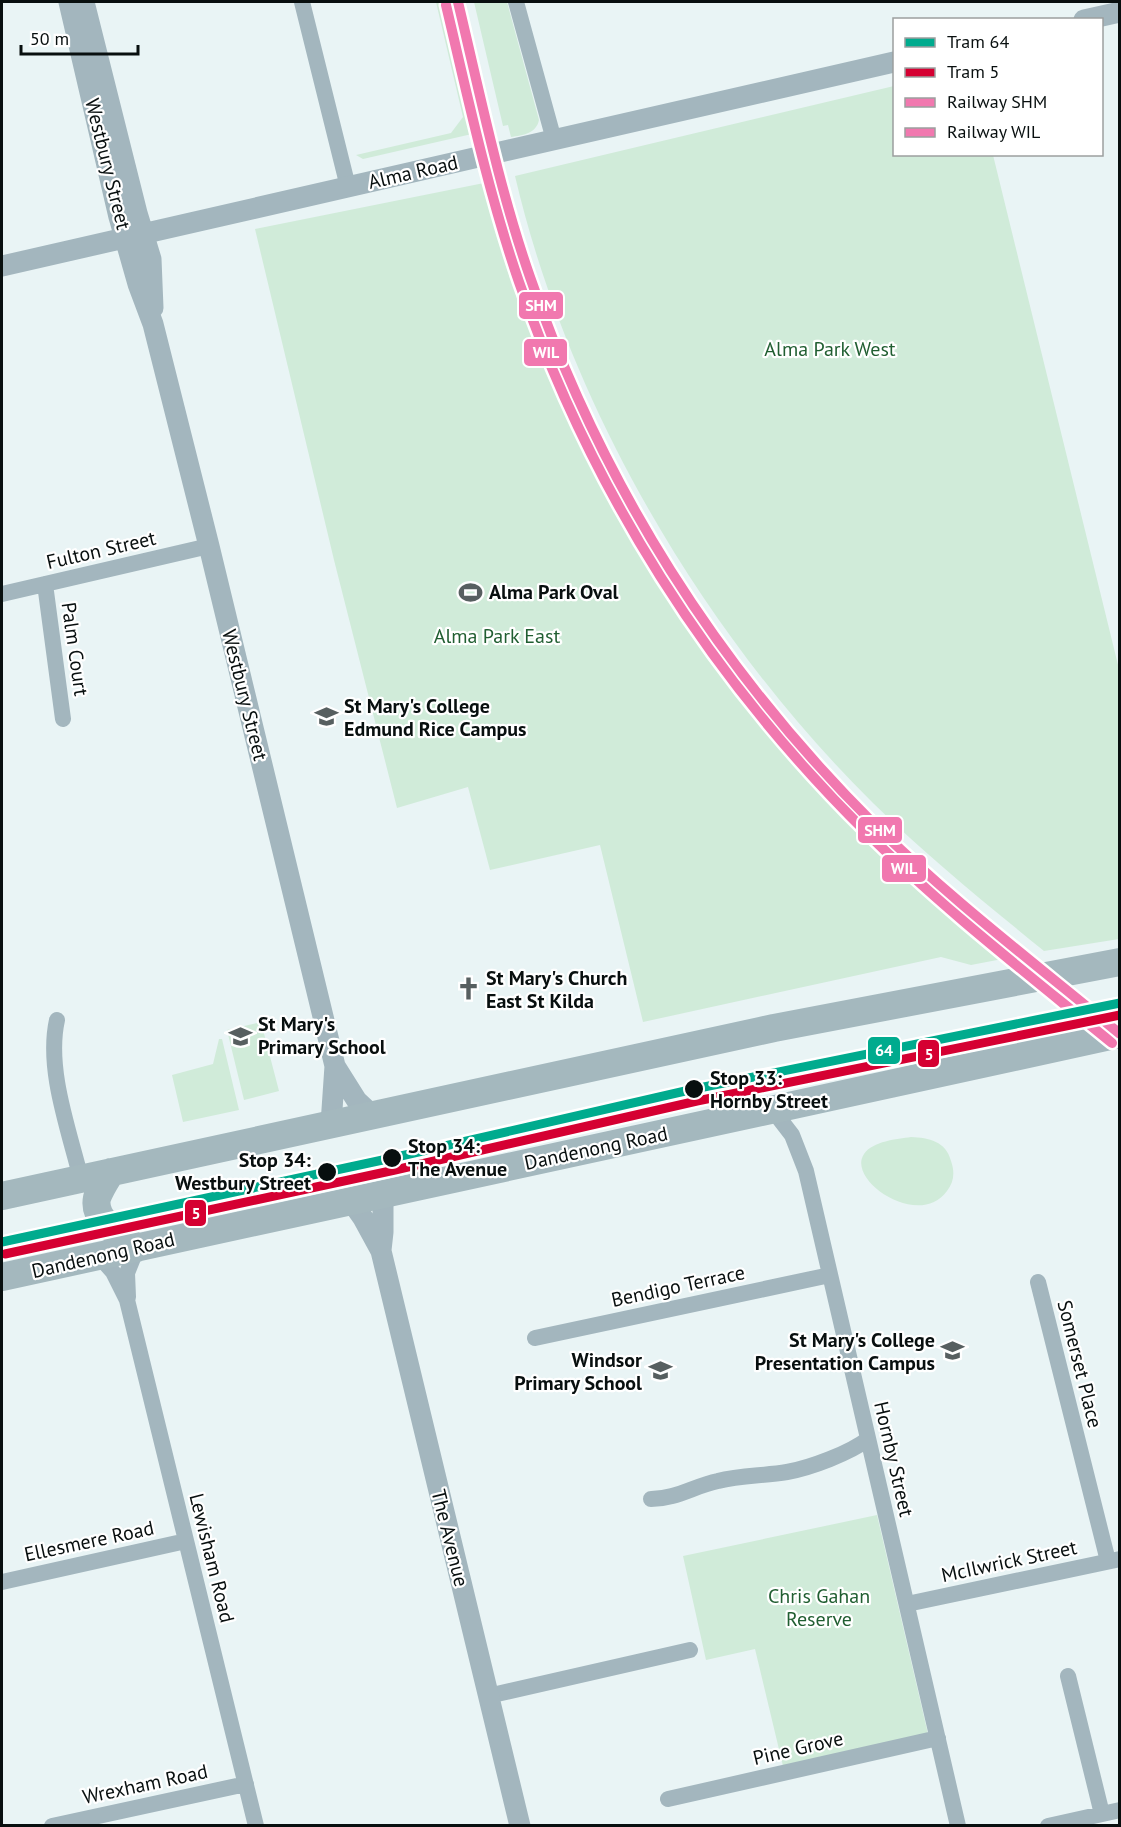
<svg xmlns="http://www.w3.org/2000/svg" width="1121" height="1827" font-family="'PT Sans',sans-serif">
<rect width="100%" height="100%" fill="#e9f4f5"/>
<path fill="#d0ebd9" d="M436,2H450L485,131L363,159L356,155L451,133L463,117Z
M474,2H507L539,120C536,134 523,135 511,137L508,125L503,126Z
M894,86V154L993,155L1119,669V939L1044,951C985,903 927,856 873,803C705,637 569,407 515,176Z
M494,181C515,247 535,312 561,376C622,523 713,664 823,780C861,820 902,859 944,896C968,917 994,936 1018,956L971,965L941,957L643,1022L600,845L490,870L468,787L397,808L334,560L255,229Z
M261,1022L279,1091L244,1100L227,1030Z
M219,1039H222L239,1110L183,1122L172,1075L213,1064Z
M911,1137C929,1138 946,1141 951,1161C955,1172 954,1182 947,1191C919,1230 846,1180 864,1154C873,1141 897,1139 911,1137Z
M877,1515L928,1734L783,1766L755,1649L706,1660L683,1556Z"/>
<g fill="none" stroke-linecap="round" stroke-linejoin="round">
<path stroke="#a3b6be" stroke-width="16" d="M302,2L348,187
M516,2L554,140
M45,584L63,719
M2,594L209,546
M57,1020C46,1069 69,1130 81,1179
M772,1109L792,1135L806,1171L958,1826
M99,1256L113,1272L127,1300L256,1826
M1038,1282L1108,1561
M128,1297L127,1273L137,1248
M535,1338L830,1275
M651,1499C676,1499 694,1486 718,1481C740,1475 764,1476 787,1472C810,1468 850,1453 868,1439
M2,1582L186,1541
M907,1604L1120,1559
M1068,1676L1102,1814
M488,1696L690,1650
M668,1799L938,1738
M52,1826L246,1784
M1048,1826L1120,1810"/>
<path stroke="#a3b6be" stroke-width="21" d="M69,2L119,217L138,284L153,324L209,546L335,1066L357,1101L372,1115
M84,2L137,213L151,259L153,308
M1084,20L1120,12
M2,266L894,62
M331,1124L335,1066
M351,1201L363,1218L381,1251L520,1826
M381,1250L383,1232V1194"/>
<path stroke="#a4b8be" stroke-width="28" d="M111,1172C106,1180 100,1189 97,1198C92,1221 122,1236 137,1248
M2,1196L774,1028L1120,962
M2,1277L1120,1034"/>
<defs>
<path id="rail-1" d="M458,2C480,94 499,188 530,277C601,484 719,670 874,824C951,900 1037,965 1120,1034"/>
<path id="rail-2" d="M446,5C468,98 488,192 519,282C591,490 709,677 866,832C942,908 1029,975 1112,1043"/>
</defs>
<use href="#rail-1" stroke="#fff" stroke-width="15"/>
<use href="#rail-2" stroke="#fff" stroke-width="15"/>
<use href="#rail-1" stroke="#f178af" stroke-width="10"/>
<use href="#rail-2" stroke="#f178af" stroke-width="10"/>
<defs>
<path id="tram-1" d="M2,1242L392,1158L694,1089L1120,1003"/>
<path id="tram-2" d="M5,1254L395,1170L697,1101L1120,1015"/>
</defs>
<use href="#tram-1" stroke="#fff" stroke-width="14"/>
<use href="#tram-2" stroke="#fff" stroke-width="14"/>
<use href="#tram-1" stroke="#00ab8e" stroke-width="9"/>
<use href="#tram-2" stroke="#d50032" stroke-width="9"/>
</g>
<defs>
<symbol id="stadium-bare" viewBox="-9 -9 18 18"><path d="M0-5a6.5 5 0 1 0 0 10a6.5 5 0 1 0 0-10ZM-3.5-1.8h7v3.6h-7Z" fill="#575f60" stroke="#fff" stroke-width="2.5" paint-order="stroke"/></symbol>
<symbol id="school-bare" viewBox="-9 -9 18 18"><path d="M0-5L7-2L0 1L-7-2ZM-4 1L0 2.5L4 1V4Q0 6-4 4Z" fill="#575f60" stroke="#fff" stroke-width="2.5" paint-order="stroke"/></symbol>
<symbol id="church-bare" viewBox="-9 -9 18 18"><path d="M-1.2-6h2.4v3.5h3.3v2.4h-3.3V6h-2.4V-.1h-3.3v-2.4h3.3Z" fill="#575f60" stroke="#fff" stroke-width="2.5" paint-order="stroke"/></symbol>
</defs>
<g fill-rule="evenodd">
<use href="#stadium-bare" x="454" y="576" width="33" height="33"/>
<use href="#school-bare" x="310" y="700" width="33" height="33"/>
<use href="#church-bare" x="452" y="972" width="33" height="33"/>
<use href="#school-bare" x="224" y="1020" width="33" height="33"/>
<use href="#school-bare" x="936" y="1334" width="33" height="33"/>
<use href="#school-bare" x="644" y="1354" width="33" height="33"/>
</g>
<g fill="#080f0f" stroke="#fff" stroke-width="2">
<circle cx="694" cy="1089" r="10"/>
<circle cx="392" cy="1158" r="10"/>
<circle cx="327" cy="1172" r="10"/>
</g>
<g text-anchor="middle" stroke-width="4.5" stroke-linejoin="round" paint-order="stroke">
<g font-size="20" fill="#080f0f" stroke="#fff">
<text transform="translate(108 164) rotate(76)" y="7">Westbury Street</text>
<text transform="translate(413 172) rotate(-13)" y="7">Alma Road</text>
<text transform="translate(101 550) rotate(-13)" y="7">Fulton Street</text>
<text transform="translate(75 649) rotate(82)" y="7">Palm Court</text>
<text transform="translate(245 695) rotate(76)" y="7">Westbury Street</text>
<text transform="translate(596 1148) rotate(-12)" y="7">Dandenong Road</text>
<text transform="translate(103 1255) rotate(-13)" y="7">Dandenong Road</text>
<text transform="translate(678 1286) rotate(-12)" y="7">Bendigo Terrace</text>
<text transform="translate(1080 1364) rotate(76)" y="7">Somerset Place</text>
<text transform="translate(894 1459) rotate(77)" y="7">Hornby Street</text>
<text transform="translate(450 1538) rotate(76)" y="7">The Avenue</text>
<text transform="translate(89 1541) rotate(-12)" y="7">Ellesmere Road</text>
<text transform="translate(212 1558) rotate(76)" y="7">Lewisham Road</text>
<text transform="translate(1009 1561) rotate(-12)" y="7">McIlwrick Street</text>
<text transform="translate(798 1748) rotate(-13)" y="7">Pine Grove</text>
<text transform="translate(145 1784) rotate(-12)" y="7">Wrexham Road</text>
</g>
<g font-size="20" fill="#205e31" stroke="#fff">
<text x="830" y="356">Alma Park West</text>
<text x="497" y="643">Alma Park East</text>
<text x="819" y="1603">Chris Gahan<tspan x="819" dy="23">Reserve</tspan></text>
</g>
<g font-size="20" font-weight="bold" fill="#080f0f" stroke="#fff" text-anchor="start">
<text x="489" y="599">Alma Park Oval</text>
<text x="344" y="713">St Mary's College<tspan x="344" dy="23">Edmund Rice Campus</tspan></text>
<text x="486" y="985">St Mary's Church<tspan x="486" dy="23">East St Kilda</tspan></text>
<text x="258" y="1031">St Mary's<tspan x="258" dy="23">Primary School</tspan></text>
<text x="935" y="1347" text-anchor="end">St Mary's College<tspan x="935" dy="23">Presentation Campus</tspan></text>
<text x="642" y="1367" text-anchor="end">Windsor<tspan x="642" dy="23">Primary School</tspan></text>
</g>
<g font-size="20" font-weight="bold" fill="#080f0f" stroke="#fff" text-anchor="start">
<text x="710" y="1085">Stop 33:<tspan x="710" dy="23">Hornby Street</tspan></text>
<text x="408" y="1153">Stop 34:<tspan x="408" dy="23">The Avenue</tspan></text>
<text x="311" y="1167" text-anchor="end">Stop 34:<tspan x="311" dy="23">Westbury Street</tspan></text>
</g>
</g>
<g stroke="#fff" stroke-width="2">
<rect x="518" y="291" width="46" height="29" rx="6" fill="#f178af"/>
<rect x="523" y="338" width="45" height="29" rx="6" fill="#f178af"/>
<rect x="857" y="816" width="46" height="28" rx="6" fill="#f178af"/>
<rect x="881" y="854" width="46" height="29" rx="6" fill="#f178af"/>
<rect x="867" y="1036" width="34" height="29" rx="6" fill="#00ab8e"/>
<rect x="917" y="1039" width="23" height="29" rx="6" fill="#d50032"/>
<rect x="184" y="1199" width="23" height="28" rx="6" fill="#d50032"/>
</g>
<g font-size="16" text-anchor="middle" font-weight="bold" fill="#fff">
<text x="541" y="311">SHM</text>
<text x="546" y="358">WIL</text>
<text x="880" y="836">SHM</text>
<text x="904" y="874">WIL</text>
<text x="884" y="1056">64</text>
<text x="929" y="1060">5</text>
<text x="196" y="1219">5</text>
</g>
<rect width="1121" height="1827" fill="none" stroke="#080f0f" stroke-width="6"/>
<rect x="893" y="18" width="210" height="138" fill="#ffffff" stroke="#9c9f9f" stroke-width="1.5"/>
<rect x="905" y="38" width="30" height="9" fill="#00ab8e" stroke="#9c9f9f" stroke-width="1.5"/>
<text x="947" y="48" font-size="18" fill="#080f0f">Tram 64</text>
<rect x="905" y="68" width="30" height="9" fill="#d50032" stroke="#9c9f9f" stroke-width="1.5"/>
<text x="947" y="78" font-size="18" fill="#080f0f">Tram 5</text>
<rect x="905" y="98" width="30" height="9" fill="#f178af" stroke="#9c9f9f" stroke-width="1.5"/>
<text x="947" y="108" font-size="18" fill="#080f0f">Railway SHM</text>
<rect x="905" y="128" width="30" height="9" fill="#f178af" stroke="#9c9f9f" stroke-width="1.5"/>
<text x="947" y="138" font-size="18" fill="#080f0f">Railway WIL</text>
<path d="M21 45v9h117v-9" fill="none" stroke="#080f0f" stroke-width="3"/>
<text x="30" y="45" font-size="18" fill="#080f0f" stroke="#ffffff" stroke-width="4.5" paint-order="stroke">50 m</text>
</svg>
